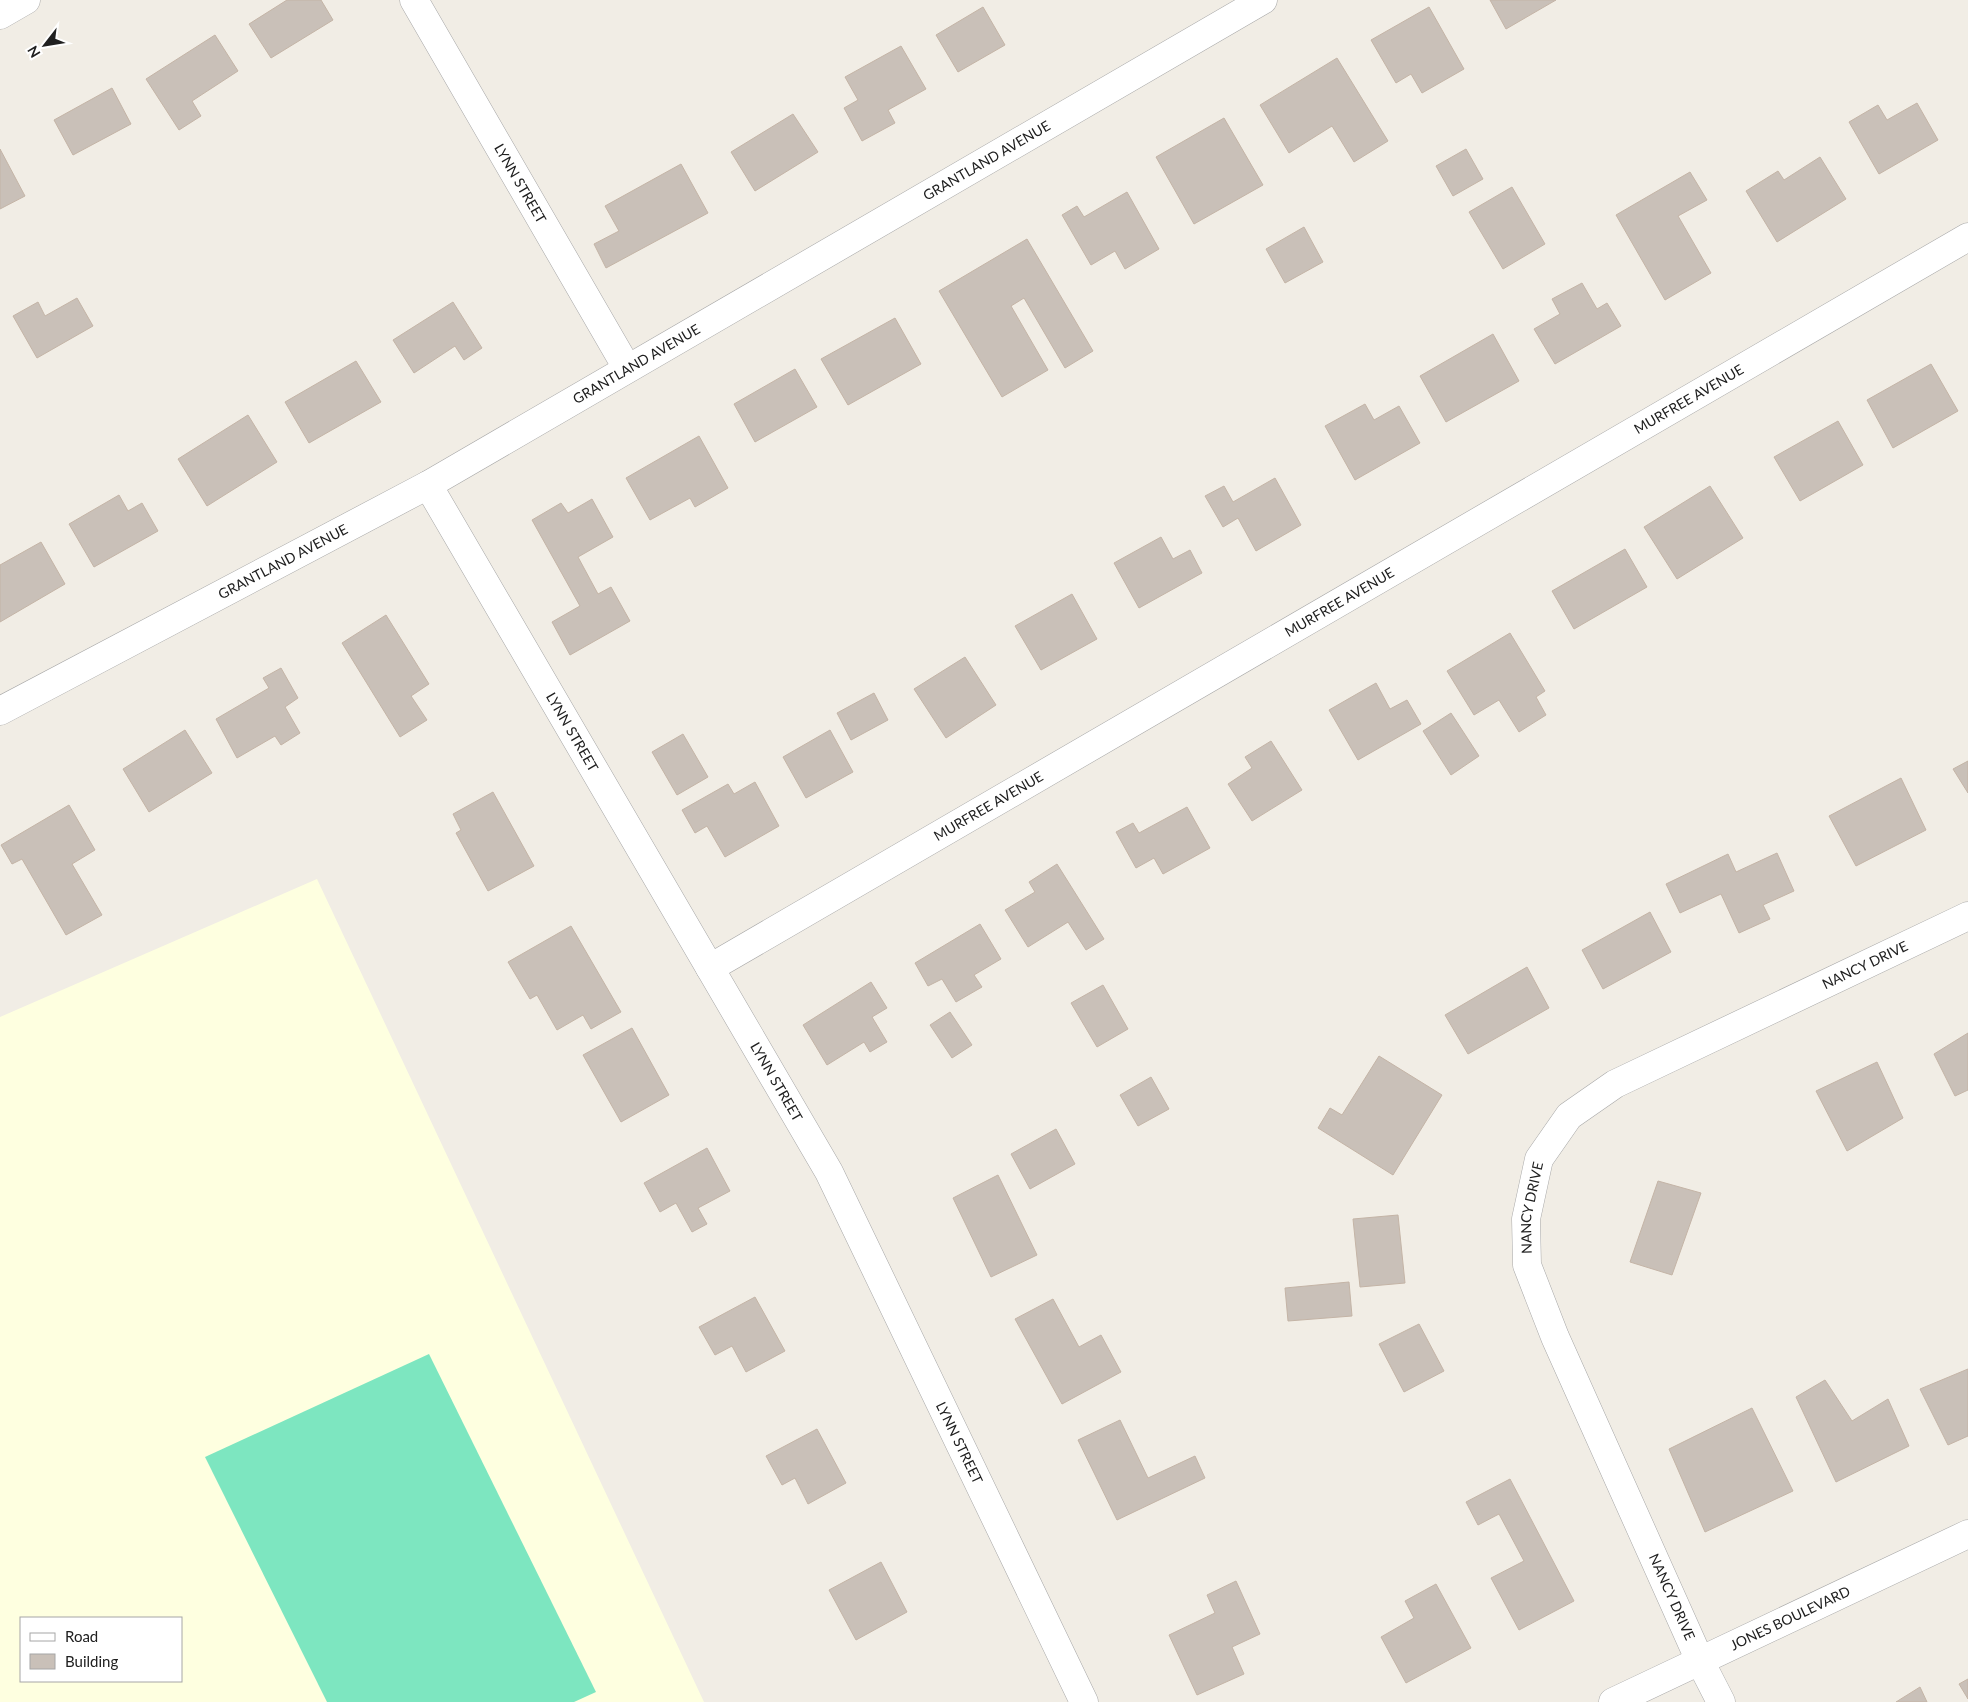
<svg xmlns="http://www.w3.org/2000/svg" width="1968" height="1702" font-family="Lato,sans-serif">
<rect width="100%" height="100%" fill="#f1ede5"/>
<path fill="#feffe0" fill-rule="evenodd" d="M317,879L704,1702H0V1017ZM21,1618H181V1681H21Z"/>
<path fill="#7de6c0" d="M429,1354L596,1692L574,1702H327L205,1457Z"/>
<path fill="#c9c0b8" stroke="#c4b4a6" d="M287,0H321L333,20L271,58L249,24Z
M1490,0H1556L1506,29Z
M983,7L1005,45L958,72L936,35Z
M1429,7L1464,69L1422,93L1411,74L1396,83L1371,40Z
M215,35L238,71L192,101L201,116L179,130L146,79Z
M901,46L926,89L888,110L895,123L862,141L844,108L858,100L845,77Z
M1337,58L1388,141L1354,162L1332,126L1289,153L1260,105Z
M112,88L131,124L73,155L54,120Z
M1917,103L1938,140L1879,174L1849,122L1878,105L1887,120Z
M793,114L818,152L755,191L731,152Z
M1224,118L1263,185L1194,224L1156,157Z
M0,149L25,196L0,209Z
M1466,149L1483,179L1453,196L1436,166Z
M1820,157L1846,199L1777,242L1746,191L1778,171L1784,180Z
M681,164L708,213L606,268L594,244L619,231L605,206Z
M1690,172L1707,200L1678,216L1711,273L1665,300L1616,215Z
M1512,187L1545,244L1503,269L1469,212Z
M1127,192L1159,249L1125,269L1115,251L1091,265L1062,215L1077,206L1084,217Z
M1304,227L1323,262L1285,283L1266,249Z
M1027,239L1093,351L1065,368L1024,298L1011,306L1048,370L1002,397L939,291Z
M1582,283L1597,309L1607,303L1621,326L1555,364L1534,329L1560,314L1552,299Z
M77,298L93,326L37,358L13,316L38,302L45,316Z
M453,302L482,348L464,360L455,346L414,373L393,340Z
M895,318L921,364L848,405L821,359Z
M1493,334L1519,381L1446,422L1420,376Z
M356,361L381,402L309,443L285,402Z
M1931,364L1958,411L1893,448L1867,400Z
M795,369L817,407L755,442L734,404Z
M1365,404L1374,420L1399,406L1420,443L1355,480L1325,426Z
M248,415L277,462L207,506L178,459Z
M1838,421L1863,465L1800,501L1774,457Z
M699,436L728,488L695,507L690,498L650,520L626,478Z
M1275,478L1301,525L1256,551L1238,518L1223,527L1205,496L1224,486L1233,502Z
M1710,486L1743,538L1677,579L1644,527Z
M119,495L128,511L142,503L158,531L94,567L69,524Z
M592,499L613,537L578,557L598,594L611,587L630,621L570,655L552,622L580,606L532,520L561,503L568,513Z
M1161,537L1173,559L1190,550L1202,573L1139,608L1114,563Z
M41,542L65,584L0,622V565Z
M1625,549L1647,587L1574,629L1552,591Z
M1072,594L1097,639L1041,670L1015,626Z
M386,615L429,684L411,696L427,720L400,737L342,643Z
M1510,633L1545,691L1536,697L1546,715L1519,732L1499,700L1474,715L1447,671Z
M965,657L996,705L946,738L914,689Z
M281,668L298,698L285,707L300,733L281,745L275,736L237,758L216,719L269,688L263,678Z
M1376,683L1390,709L1407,700L1421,724L1358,760L1329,710Z
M874,693L888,720L851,740L837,713Z
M1451,713L1479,756L1451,775L1423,731Z
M185,730L212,773L149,812L123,769Z
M830,730L853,772L806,798L783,757Z
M683,734L708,777L677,795L652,752Z
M1271,741L1302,790L1252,821L1228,784L1252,768L1245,757Z
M1968,761V793L1953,769Z
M1901,778L1926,830L1856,866L1829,816Z
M755,782L779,826L725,857L707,826L695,833L682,810L728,784L734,794Z
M493,792L534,866L488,891L456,833L461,830L453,814Z
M69,805L95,850L72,864L102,915L66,935L22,859L12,864L1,845Z
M1187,807L1210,848L1163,874L1154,858L1136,868L1116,832L1133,823L1139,833Z
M1777,853L1794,891L1763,905L1770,919L1739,933L1721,894L1680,913L1666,884L1728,854L1736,872Z
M1057,864L1104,939L1086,950L1068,922L1028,947L1005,910L1035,892L1029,882Z
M1650,912L1671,952L1603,989L1582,950Z
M980,924L1001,959L974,975L982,987L956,1002L942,979L928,986L915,963Z
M571,926L621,1012L591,1029L583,1015L557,1030L537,995L530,999L508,962Z
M1527,967L1549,1008L1468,1054L1445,1015Z
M871,982L887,1008L872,1017L887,1042L870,1052L864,1042L827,1065L803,1025Z
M1103,985L1128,1029L1097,1047L1071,1003Z
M950,1012L972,1045L952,1058L930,1025Z
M632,1028L669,1095L621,1122L583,1055Z
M1968,1033V1090L1955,1096L1934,1054Z
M1379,1056L1442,1095L1393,1175L1318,1128L1330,1108L1342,1115Z
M1877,1062L1903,1118L1847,1151L1816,1091Z
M1151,1077L1169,1109L1138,1126L1120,1095Z
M1056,1129L1075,1164L1030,1189L1011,1154Z
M707,1148L730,1191L698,1208L707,1224L692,1232L676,1203L660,1212L644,1183Z
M998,1175L1037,1255L991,1277L953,1198Z
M1658,1181L1701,1193L1672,1275L1630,1262Z
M1398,1215L1405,1283L1360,1287L1353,1219Z
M1349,1282L1352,1316L1288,1321L1285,1288Z
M755,1297L785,1351L746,1372L732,1346L715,1355L699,1327Z
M1053,1299L1079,1347L1101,1335L1121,1372L1062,1404L1015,1319Z
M1419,1324L1444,1371L1404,1392L1379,1344Z
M1968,1369V1436L1948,1445L1920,1389Z
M1825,1380L1852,1421L1888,1399L1909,1446L1836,1482L1796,1397Z
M1752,1408L1793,1491L1705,1532L1669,1449Z
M1120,1420L1148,1478L1195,1456L1205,1478L1117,1520L1078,1440Z
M817,1429L846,1483L808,1504L795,1478L782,1485L766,1456Z
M1510,1479L1574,1601L1519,1630L1491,1578L1524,1561L1499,1514L1478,1525L1466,1502Z
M881,1562L907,1612L856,1640L829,1590Z
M1236,1581L1260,1634L1232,1647L1244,1674L1197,1695L1169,1635L1215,1613L1207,1595Z
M1436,1584L1471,1648L1406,1683L1381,1637L1414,1618L1405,1601Z
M1968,1679V1699L1959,1684Z
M1920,1687L1927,1702H1896Z"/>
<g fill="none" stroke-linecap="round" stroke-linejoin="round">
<defs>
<g id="minor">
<path id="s1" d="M414,0L627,368"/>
<path d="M0,15L26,0"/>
<path id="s2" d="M428,485L829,1172L1084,1702"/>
<path id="s3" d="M0,711L428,485L1263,0"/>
<path id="s4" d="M710,968L1968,237"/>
<path id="s5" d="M1613,1702L1968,1534"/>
<path id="s6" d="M1721,1702L1700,1661L1555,1337L1527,1265L1526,1219L1539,1159L1569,1116L1615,1084L1968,916"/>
</g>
</defs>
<use href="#minor" stroke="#a7a7a7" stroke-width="29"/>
<use href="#minor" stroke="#fff" stroke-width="28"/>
</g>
<g text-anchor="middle" stroke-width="5" stroke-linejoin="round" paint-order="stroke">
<g font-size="14" fill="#202020" stroke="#fff">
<text dy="5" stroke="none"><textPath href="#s3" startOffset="1130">GRANTLAND AVENUE</textPath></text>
<text dy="5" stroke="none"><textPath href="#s1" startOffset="212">LYNN STREET</textPath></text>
<text dy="5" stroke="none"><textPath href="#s3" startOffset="725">GRANTLAND AVENUE</textPath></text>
<text dy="5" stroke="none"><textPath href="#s4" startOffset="1132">MURFREE AVENUE</textPath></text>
<text dy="5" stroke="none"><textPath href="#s3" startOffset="320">GRANTLAND AVENUE</textPath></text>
<text dy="5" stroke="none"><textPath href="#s4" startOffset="728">MURFREE AVENUE</textPath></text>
<text dy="5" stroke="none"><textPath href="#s2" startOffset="286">LYNN STREET</textPath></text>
<text dy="5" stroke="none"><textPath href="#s4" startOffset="322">MURFREE AVENUE</textPath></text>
<text dy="5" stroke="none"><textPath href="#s6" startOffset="971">NANCY DRIVE</textPath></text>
<text dy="5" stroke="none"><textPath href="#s2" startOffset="691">LYNN STREET</textPath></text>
<text dy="5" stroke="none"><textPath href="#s6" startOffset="536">NANCY DRIVE</textPath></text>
<text dy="5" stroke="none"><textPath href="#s2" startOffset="1096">LYNN STREET</textPath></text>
<text transform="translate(1672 1597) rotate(66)" y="5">NANCY DRIVE</text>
<text dy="5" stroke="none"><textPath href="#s5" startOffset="196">JONES BOULEVARD</textPath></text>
</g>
</g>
<rect x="20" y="1617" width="162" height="65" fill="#ffffff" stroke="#a6a6a6"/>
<rect x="30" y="1633" width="25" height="8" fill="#ffffff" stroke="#a6a6a6"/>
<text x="65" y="1642" font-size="15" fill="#202020">Road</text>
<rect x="30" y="1654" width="25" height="15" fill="#c9c0b8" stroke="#a6a6a6"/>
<text x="65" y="1667" font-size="15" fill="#202020">Building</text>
<g transform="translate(45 45) rotate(239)" stroke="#ffffff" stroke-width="4" paint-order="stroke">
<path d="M0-4L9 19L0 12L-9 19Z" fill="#202020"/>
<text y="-8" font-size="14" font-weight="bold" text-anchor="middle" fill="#202020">N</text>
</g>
</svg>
